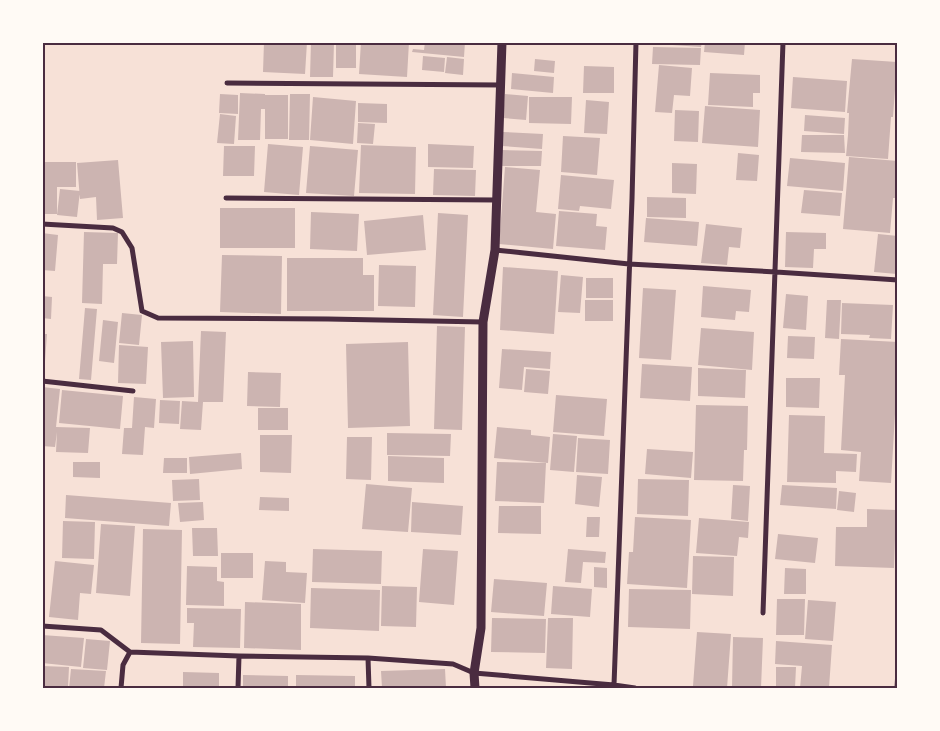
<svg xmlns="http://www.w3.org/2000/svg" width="940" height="731" font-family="Karla,sans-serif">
<rect width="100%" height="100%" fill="#f7e1d7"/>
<path fill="#ccb4b1" d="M264,42H307L305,74L263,72Z
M311,42H334L333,77H310Z
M336,42H356V68H336Z
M361,42H409L407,77L359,74Z
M425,42H465L464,57L412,52L413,49L424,50Z
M658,42H702L701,47L658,44Z
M705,42H745L744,55L704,52Z
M883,42H898V45L882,44Z
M653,47L701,48L700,65L652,64Z
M423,56L445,58L444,72L422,70Z
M447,57L464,59L463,75L445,73Z
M535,59L555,61L554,73L534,71Z
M852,59L897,62L893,117H891L888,159L846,156L848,135H849H848L849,113H847Z
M659,65L692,68L690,96L674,95L672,113L655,112Z
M584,66L614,67V93H583Z
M512,73L554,77L553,93L511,89Z
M710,73L760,75V93H753V107L708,105Z
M793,77L847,81L845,112L791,108Z
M240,93L265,94V95H288V139H265V109H261L260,140H238Z
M220,94L238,95V114L219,113Z
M290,94H310L309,140H289Z
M505,94L528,96L526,120L503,118Z
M313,97L356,101L353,144L310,140Z
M529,97H572L571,124L529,123Z
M586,100L609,102L607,134L584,133Z
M358,103L387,104V123L358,122Z
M705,106L760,110L758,147L702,143Z
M675,110L699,111L698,142L674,141Z
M220,114L236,116L234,144L217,143Z
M805,115L845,118L844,134L804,131Z
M358,123L375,124L373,144L357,143Z
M503,132L543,134L542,149L502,146Z
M802,135H844L845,153L801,152Z
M563,136L600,138L597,175L561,172Z
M268,144L303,147L299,195L264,192Z
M428,144L474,146L473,168L428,167Z
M361,145L416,147L415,194L359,193Z
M224,146H255L254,176H223Z
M310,146L358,150L354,196L306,193Z
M502,150L542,151L541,166H502Z
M738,153L759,155L757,181L736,180Z
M849,157L898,161V198H893L890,233L843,229Z
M790,158L845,163L843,191L787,186Z
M118,160L123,218L97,220L96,197L80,199L77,163Z
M42,162H76V187H57V214H42Z
M672,163L697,164L696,194L672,193Z
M505,167L540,170L536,212L556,214L553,249L499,244Z
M434,169L476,170L475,196L433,195Z
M561,175L614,180L611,209L580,206L579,211L558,209Z
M60,189L80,191L77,217L57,215Z
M804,190L842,193L840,216L801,213Z
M647,197L686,198V218L647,217Z
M220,208H295V248H220Z
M559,211L597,214L596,226L607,227L605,250L556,246Z
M311,212L359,214L357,251L310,249Z
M438,213L468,215L463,317L433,315Z
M423,215L426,250L367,255L364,221Z
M646,218L699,222L697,246L644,242Z
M706,224L742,228L740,248L729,247L727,265L701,263Z
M84,232L118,233L117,264H103L102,304L82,303Z
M786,232L826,233V249H814L813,268L785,267Z
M42,233L58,235L55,271L42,270Z
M878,234L898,236L897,274L874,272Z
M222,255L282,256L281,314L220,312Z
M287,258H363V275H374V311H287Z
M379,265L416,266L415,307L378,306Z
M503,267L558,271L554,334L500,330Z
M561,275L583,277L580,313L558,312Z
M586,278H613V298H586Z
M703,286L751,290L749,312L736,311L735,320L701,317Z
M643,288L676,290L671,360L639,358Z
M786,294L808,296L806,330L783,328Z
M42,296L52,297L51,319L42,318Z
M585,300H613V321H585Z
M827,300H841L839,339L825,338Z
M842,303L893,305L891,339L869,338L870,335L841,334Z
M85,308L97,309L91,380L79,379Z
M122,313L142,315L139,345L119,343Z
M103,320L118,322L114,363L99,361Z
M437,326L465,327L462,430L434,429Z
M701,328L754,332L752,370L698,365Z
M201,331L226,332L223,402H203L201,430L180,429L182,401L198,402Z
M42,334H47L44,375H42Z
M788,336L815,337L814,359L787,358Z
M841,339L898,342V362L891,483L859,481L861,452L841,450L845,375H839Z
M193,341L194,397L163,398L161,342Z
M408,342L410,426L348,428L346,344Z
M119,345L148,347L146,384L118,383Z
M502,349L551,352L550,369L524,367L522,390L499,388Z
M642,364L692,367L690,401L640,398Z
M698,368L746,370L745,398L698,396Z
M526,369L550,371L548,394L524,392Z
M248,372L281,373L280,407L247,406Z
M786,378H820L819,408L786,407Z
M42,387L60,389L56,427L90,428L88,453L56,452L57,432L55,447L42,446Z
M62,390L123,396L120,429L59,423Z
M556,395L607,399L604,436L553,432Z
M134,397L156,399L154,428L145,427L143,455L122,454L124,428H132Z
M160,400L180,401L179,424L159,423Z
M696,405L748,406L747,450H744L743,481L694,480Z
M258,408H288V430H258Z
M789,415L825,416L824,453L857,454L856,472L836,471V483L787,482Z
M497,427L531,430V435L550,437L548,463L494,458Z
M387,433L451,434L450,456L387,455Z
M553,434L577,436L574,472L550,470Z
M260,435H292L291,473L260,472Z
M347,437H372L371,480L346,479Z
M578,438L610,440L608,474L576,472Z
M647,449L693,452L691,478L645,474Z
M241,453L242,469L190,474L189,457Z
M388,456L444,458V483L388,481Z
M164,458H187V473H163Z
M73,462H100V478L73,477Z
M497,462L546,463L544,503L495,501Z
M577,475L602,477L599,507L575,504Z
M199,479L200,500L173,501L172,480Z
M638,479L689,480L688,516L637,514Z
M366,484L412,488L408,532L362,529Z
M733,485L750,486L748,521L731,519Z
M782,485L837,488L836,509L780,505Z
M839,491L856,493L854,512L837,510Z
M66,495L171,503L169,526L65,518Z
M260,497L289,498V511L259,510Z
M203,502L204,520L180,522L178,503Z
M412,502L463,506L461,535L411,532Z
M499,506H541V534L498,533Z
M867,509L896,510L894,568L835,566L836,527H867Z
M587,517H600L599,537H586Z
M635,517L691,520L687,588L627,584L629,552H633Z
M699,518L749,522L748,538L739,537L737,556L696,553Z
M63,521L95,522L94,559L62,558Z
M101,524L135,526L130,596L96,593Z
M192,528H217L218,556H193Z
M143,529L182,530L180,644L141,643Z
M778,534L818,538L815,563L775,559Z
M313,549L382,551L381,584L312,582Z
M423,549L458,551L454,605L419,602Z
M568,549L606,552L605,563L583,562L581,583L565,582Z
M221,553H253V578H221Z
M693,556L734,557L733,596L692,594Z
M55,561L94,565L91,594L80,593L78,620L49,617Z
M265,561L286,562V572L307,573L305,603L262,600Z
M187,566L217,567V581L224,582V606L186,605Z
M594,567L607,568V588L594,587Z
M785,568L806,569V594H784Z
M494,579L547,583L544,616L491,612Z
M382,586L417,587L416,627L381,626Z
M553,586L592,589L590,617L551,614Z
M311,588L380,590L379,631L310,628Z
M629,589L691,590L690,629L628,627Z
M777,599H805L804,635H776Z
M808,600L836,602L833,641L805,639Z
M245,602L301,604V650L244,648Z
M187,608L241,609L240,648L193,647L194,623H187Z
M492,618L546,619L545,653L491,652Z
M548,618H573L572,669L546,668Z
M697,632L731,634L727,688L693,686Z
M42,635L84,638L81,667L42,663Z
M733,637L763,638L761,688H732Z
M86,639L110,641L107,670L83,668Z
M776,641L832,645L829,688H800L802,666L775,664Z
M42,666L69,667L68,688H42Z
M776,667H796L795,688H776Z
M71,669L106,671L104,688H69Z
M445,669L446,688H382L381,671Z
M183,672L219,673V688H183Z
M243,675L288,676V688H243Z
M296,675L355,676V688H296Z"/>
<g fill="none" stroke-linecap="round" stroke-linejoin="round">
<path stroke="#4a2c40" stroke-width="5" d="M227,83L501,85
M226,198L496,200
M42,224L113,228L122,232L132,248L142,311L158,318L328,319L483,322
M495,250L629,264L776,272L898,280
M42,381L133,391
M763,613L783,42
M42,626L101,630L130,652
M368,658L369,688
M614,685L632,199L636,42
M121,688L123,665L130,652L239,656L368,658L453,664L474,673L614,685L635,688
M238,688L239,656
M897,688L898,670"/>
<path stroke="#4a2c40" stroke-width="9" d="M475,688L474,673L481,628L483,322L495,250L502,42"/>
</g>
<rect width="940" height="731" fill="none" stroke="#fffaf5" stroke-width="88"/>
<rect x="44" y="44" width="852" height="643" fill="none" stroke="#4a2c40" stroke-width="2"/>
</svg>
